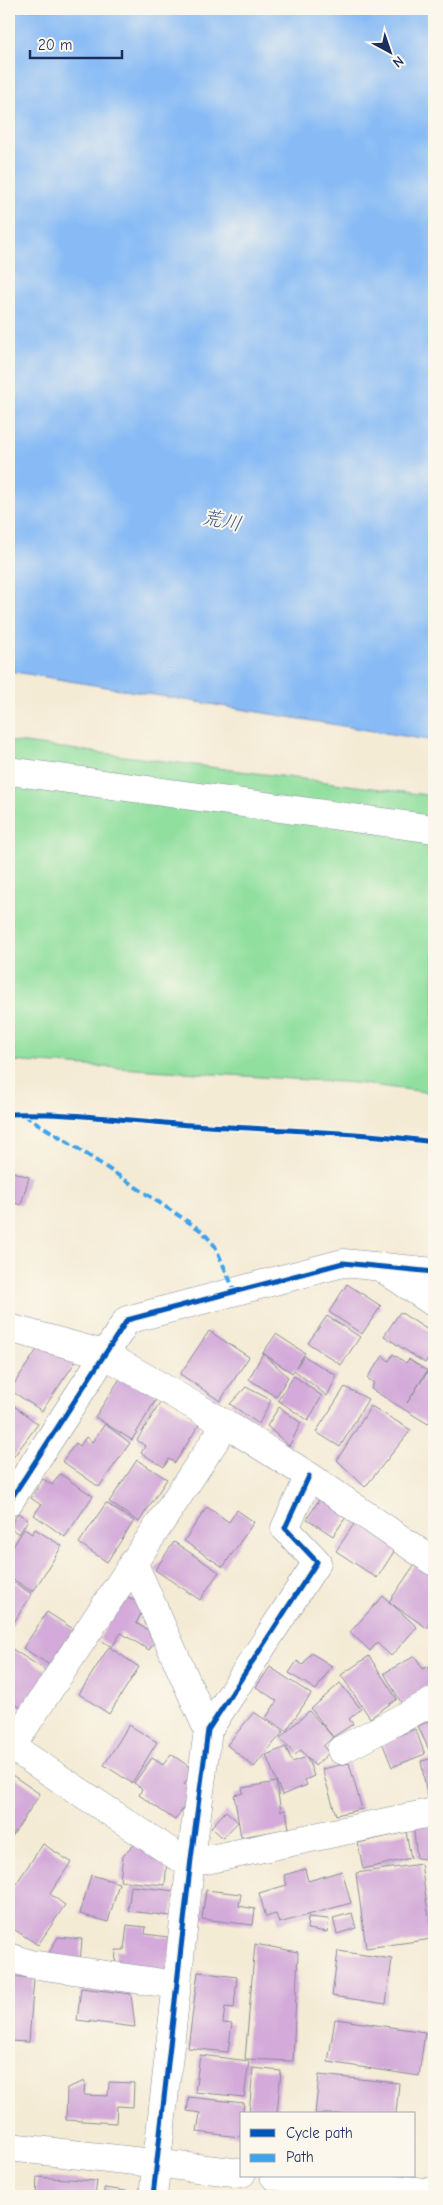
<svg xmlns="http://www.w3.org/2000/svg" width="443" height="2205" font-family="'Comic Neue','Klee One',sans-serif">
<rect width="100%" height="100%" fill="#fbf7ec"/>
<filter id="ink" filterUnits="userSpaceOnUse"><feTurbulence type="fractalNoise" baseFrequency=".02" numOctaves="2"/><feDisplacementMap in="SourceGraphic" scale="10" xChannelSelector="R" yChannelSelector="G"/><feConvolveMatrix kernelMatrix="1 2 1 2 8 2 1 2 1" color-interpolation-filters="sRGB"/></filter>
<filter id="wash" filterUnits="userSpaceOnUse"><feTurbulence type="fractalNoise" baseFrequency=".0096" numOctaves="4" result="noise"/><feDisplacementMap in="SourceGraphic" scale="20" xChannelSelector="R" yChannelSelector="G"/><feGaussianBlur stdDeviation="1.12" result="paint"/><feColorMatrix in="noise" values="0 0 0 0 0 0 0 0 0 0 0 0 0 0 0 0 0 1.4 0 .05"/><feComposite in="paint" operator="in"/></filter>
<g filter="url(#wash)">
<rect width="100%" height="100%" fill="#f4ebd5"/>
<path fill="#90df9e" stroke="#56877e" d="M9,741L434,796V1093L355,1083L9,1061Z"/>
<path fill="#88bbf5" stroke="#5275aa" d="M9,9H434V741L9,671Z"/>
<g id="blocks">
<path fill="#d3aad9" d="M9,1171L29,1177L21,1205L9,1201Z
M347,1284L381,1306L362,1334L329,1312Z
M400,1312L434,1334V1349L425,1363L384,1336Z
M327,1316L360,1337L341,1365L308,1343Z
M209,1331L249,1357L220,1401L180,1374Z
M276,1334L305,1353L296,1367L304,1356L337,1376L327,1396L294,1370L292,1373L263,1353Z
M44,1339L76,1361L42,1411L10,1390Z
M263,1353L288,1377L276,1397L249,1379Z
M393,1354L406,1363L409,1359L427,1371L407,1403L434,1362V1415L428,1424L371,1389L374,1383L367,1378L383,1356L389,1361Z
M123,1374L158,1396L132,1440L95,1417Z
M294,1376L322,1396L308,1421L278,1400Z
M246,1387L271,1400L259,1424L230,1404Z
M345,1387L368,1399L340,1447L316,1432Z
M162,1400L200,1423L175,1463L169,1459L164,1467L141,1453L145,1446L137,1440Z
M9,1402L38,1424L9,1463Z
M371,1406L411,1430L365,1487L337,1460Z
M279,1407L301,1423L289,1446L267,1426Z
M105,1424L130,1443L99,1487L62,1461L76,1443L80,1446L86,1437L92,1442Z
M137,1460L167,1479L139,1522L109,1502Z
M60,1474L93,1496L65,1537L34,1515L41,1505L31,1498L43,1479L52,1485Z
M321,1497L348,1514L333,1536L307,1519Z
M106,1503L134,1521L107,1562L79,1543Z
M207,1507L229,1522L237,1510L254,1522L223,1567L184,1541Z
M18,1513L28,1520L19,1534L9,1528Z
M356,1521L397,1547L377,1578L336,1551Z
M24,1529L32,1534L35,1529L62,1546L33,1592L9,1577V1553Z
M174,1542L219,1572L200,1600L155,1570Z
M417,1561L434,1574V1618L427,1628L389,1602Z
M9,1579L32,1594L9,1630Z
M125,1595L145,1607L136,1623L158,1636L149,1650L121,1633L112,1647L99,1639Z
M383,1596L417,1627L391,1656L377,1643L370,1651L350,1632Z
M47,1612L75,1630L51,1666L23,1648Z
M9,1647L47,1671L23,1709L9,1701L13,1695L9,1692Z
M109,1647L139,1667L109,1714L79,1694Z
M311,1653L332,1666L316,1690L289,1673L297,1661L303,1665Z
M369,1656L397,1699L370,1718L341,1675Z
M415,1656L423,1669L428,1666L434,1678V1686L402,1704L384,1673Z
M270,1667L311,1694L286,1731L266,1718L277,1701L256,1687Z
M340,1683L361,1709L349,1719L353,1724L333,1737L311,1709Z
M309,1711L333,1737L323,1746L329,1753L315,1766L307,1757L314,1776L305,1780L307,1785L282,1795L266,1755L286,1747L292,1762L307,1757L301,1750L295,1755L280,1738Z
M254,1712L283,1732L254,1767L227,1745Z
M434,1719V1748L429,1750L418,1726Z
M129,1725L157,1742L132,1783L104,1765Z
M415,1729L425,1754L392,1767L382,1742Z
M171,1754L194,1770L184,1784L195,1791L175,1820L139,1795L142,1789L134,1783L152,1758L163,1765Z
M434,1758V1794L427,1795L421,1761Z
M349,1763L362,1809L336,1815L322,1769Z
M9,1773L40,1794L11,1838L9,1836Z
M276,1782L281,1811L286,1810L289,1829L241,1837L234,1795L243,1793L242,1788Z
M226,1811L238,1822L223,1838L211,1827Z
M434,1821V1860L417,1858L413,1824Z
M406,1832L411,1858L363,1869L358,1843Z
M136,1843L167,1860L165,1885L120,1881L123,1856Z
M43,1844L71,1862L50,1894L65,1905L38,1945L9,1926V1894Z
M421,1864L432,1939L366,1948L356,1873Z
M305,1869L308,1881L342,1871L351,1903L279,1923L276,1914L266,1917L259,1893L287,1885L284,1875Z
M91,1875L119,1883L108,1922L80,1914Z
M131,1886L175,1891L171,1916L128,1911Z
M206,1890L241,1894L239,1906L255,1909L253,1925L202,1919Z
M352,1913L356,1928L337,1934L333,1918Z
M308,1917L329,1919L327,1932L307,1929Z
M127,1925L146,1927L145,1934L176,1938L172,1972L115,1966L116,1950H124Z
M58,1937L82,1939L80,1962L46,1958Z
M255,1944L298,1952L293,2061L245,2059Z
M338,1951L392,1959L386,2004L332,1996Z
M198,1972L237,1977L234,2008L225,2007L223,2023L232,2024L228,2052L188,2048Z
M9,1976L34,1978L29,2042L9,2041Z
M81,1988L131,1994L135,2027L77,2020Z
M335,2019L425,2032L419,2076L328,2062Z
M200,2055L249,2061L244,2097L195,2092Z
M253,2068L281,2071L277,2114H249Z
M319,2075L399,2083L396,2114H315Z
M85,2081L84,2095L108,2096L109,2082L134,2083L133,2107L117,2106L116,2123L66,2120L67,2088Z
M189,2097L244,2103L240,2137L197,2132L200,2113L187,2111Z
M37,2177L97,2181L95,2196H36Z
M104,2188L140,2193L139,2196H104Z"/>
</g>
</g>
<g filter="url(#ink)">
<use href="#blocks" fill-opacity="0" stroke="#888d9a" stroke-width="1"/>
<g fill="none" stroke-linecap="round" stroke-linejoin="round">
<defs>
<path id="minor" d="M9,771L434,829
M382,1268L434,1303
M9,1328L104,1354L226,1424L309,1476L434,1562
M9,1502L127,1320L343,1263L434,1272
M133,1562L208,1730
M9,1745L178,1857L206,1860L434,1812
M11,1747L226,1424
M341,1750L434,1701
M9,1957L30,1964L177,1985
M9,2147L242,2173
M274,2176L434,2193
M153,2196L191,1859L208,1730L317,1562L285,1528L309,1476"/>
</defs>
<use href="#minor" stroke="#888d9a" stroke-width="29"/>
<use href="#minor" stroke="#fff" stroke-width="28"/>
<path stroke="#3da3ed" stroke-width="4" stroke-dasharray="8 4" stroke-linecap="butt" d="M24,1115L68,1142L202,1231L215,1246L235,1292"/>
<defs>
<path id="cycleway" d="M9,1114C70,1112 130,1121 191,1125C272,1130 354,1131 434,1142
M9,1502L127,1320L343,1263L434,1272
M153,2196L191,1859L208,1730L317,1562L285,1528L309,1476"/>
</defs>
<use href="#cycleway" stroke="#fbf7ec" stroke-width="8"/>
<use href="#cycleway" stroke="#0057b8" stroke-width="5"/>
</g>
</g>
<g text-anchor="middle" stroke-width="4" stroke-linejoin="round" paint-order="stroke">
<g font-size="20" font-style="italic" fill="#3c598b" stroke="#fbf7ec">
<text transform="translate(222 520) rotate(12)" y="7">荒川</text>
</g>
</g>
<rect width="443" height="2205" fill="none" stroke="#fbf7ec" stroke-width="30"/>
<rect x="240" y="2112" width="175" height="65" fill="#fbf7ec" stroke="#a1a7b3"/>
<rect x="250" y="2129" width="25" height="8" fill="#0057b8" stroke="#a1a7b3"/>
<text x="286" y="2138" font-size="15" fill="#1b2f5e">Cycle path</text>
<rect x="250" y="2154" width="25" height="8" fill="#3da3ed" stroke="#a1a7b3"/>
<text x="286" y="2162" font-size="15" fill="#1b2f5e">Path</text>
<g transform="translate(390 52) rotate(140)" stroke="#fbf7ec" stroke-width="4" paint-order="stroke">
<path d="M0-4L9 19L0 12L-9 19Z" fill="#1b2f5e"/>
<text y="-8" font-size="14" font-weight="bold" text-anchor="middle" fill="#1b2f5e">N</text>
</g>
<path d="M30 50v8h92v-8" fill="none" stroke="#1b2f5e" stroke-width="2.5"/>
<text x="38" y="50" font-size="15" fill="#1b2f5e" stroke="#fbf7ec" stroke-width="4" paint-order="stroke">20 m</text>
</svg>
